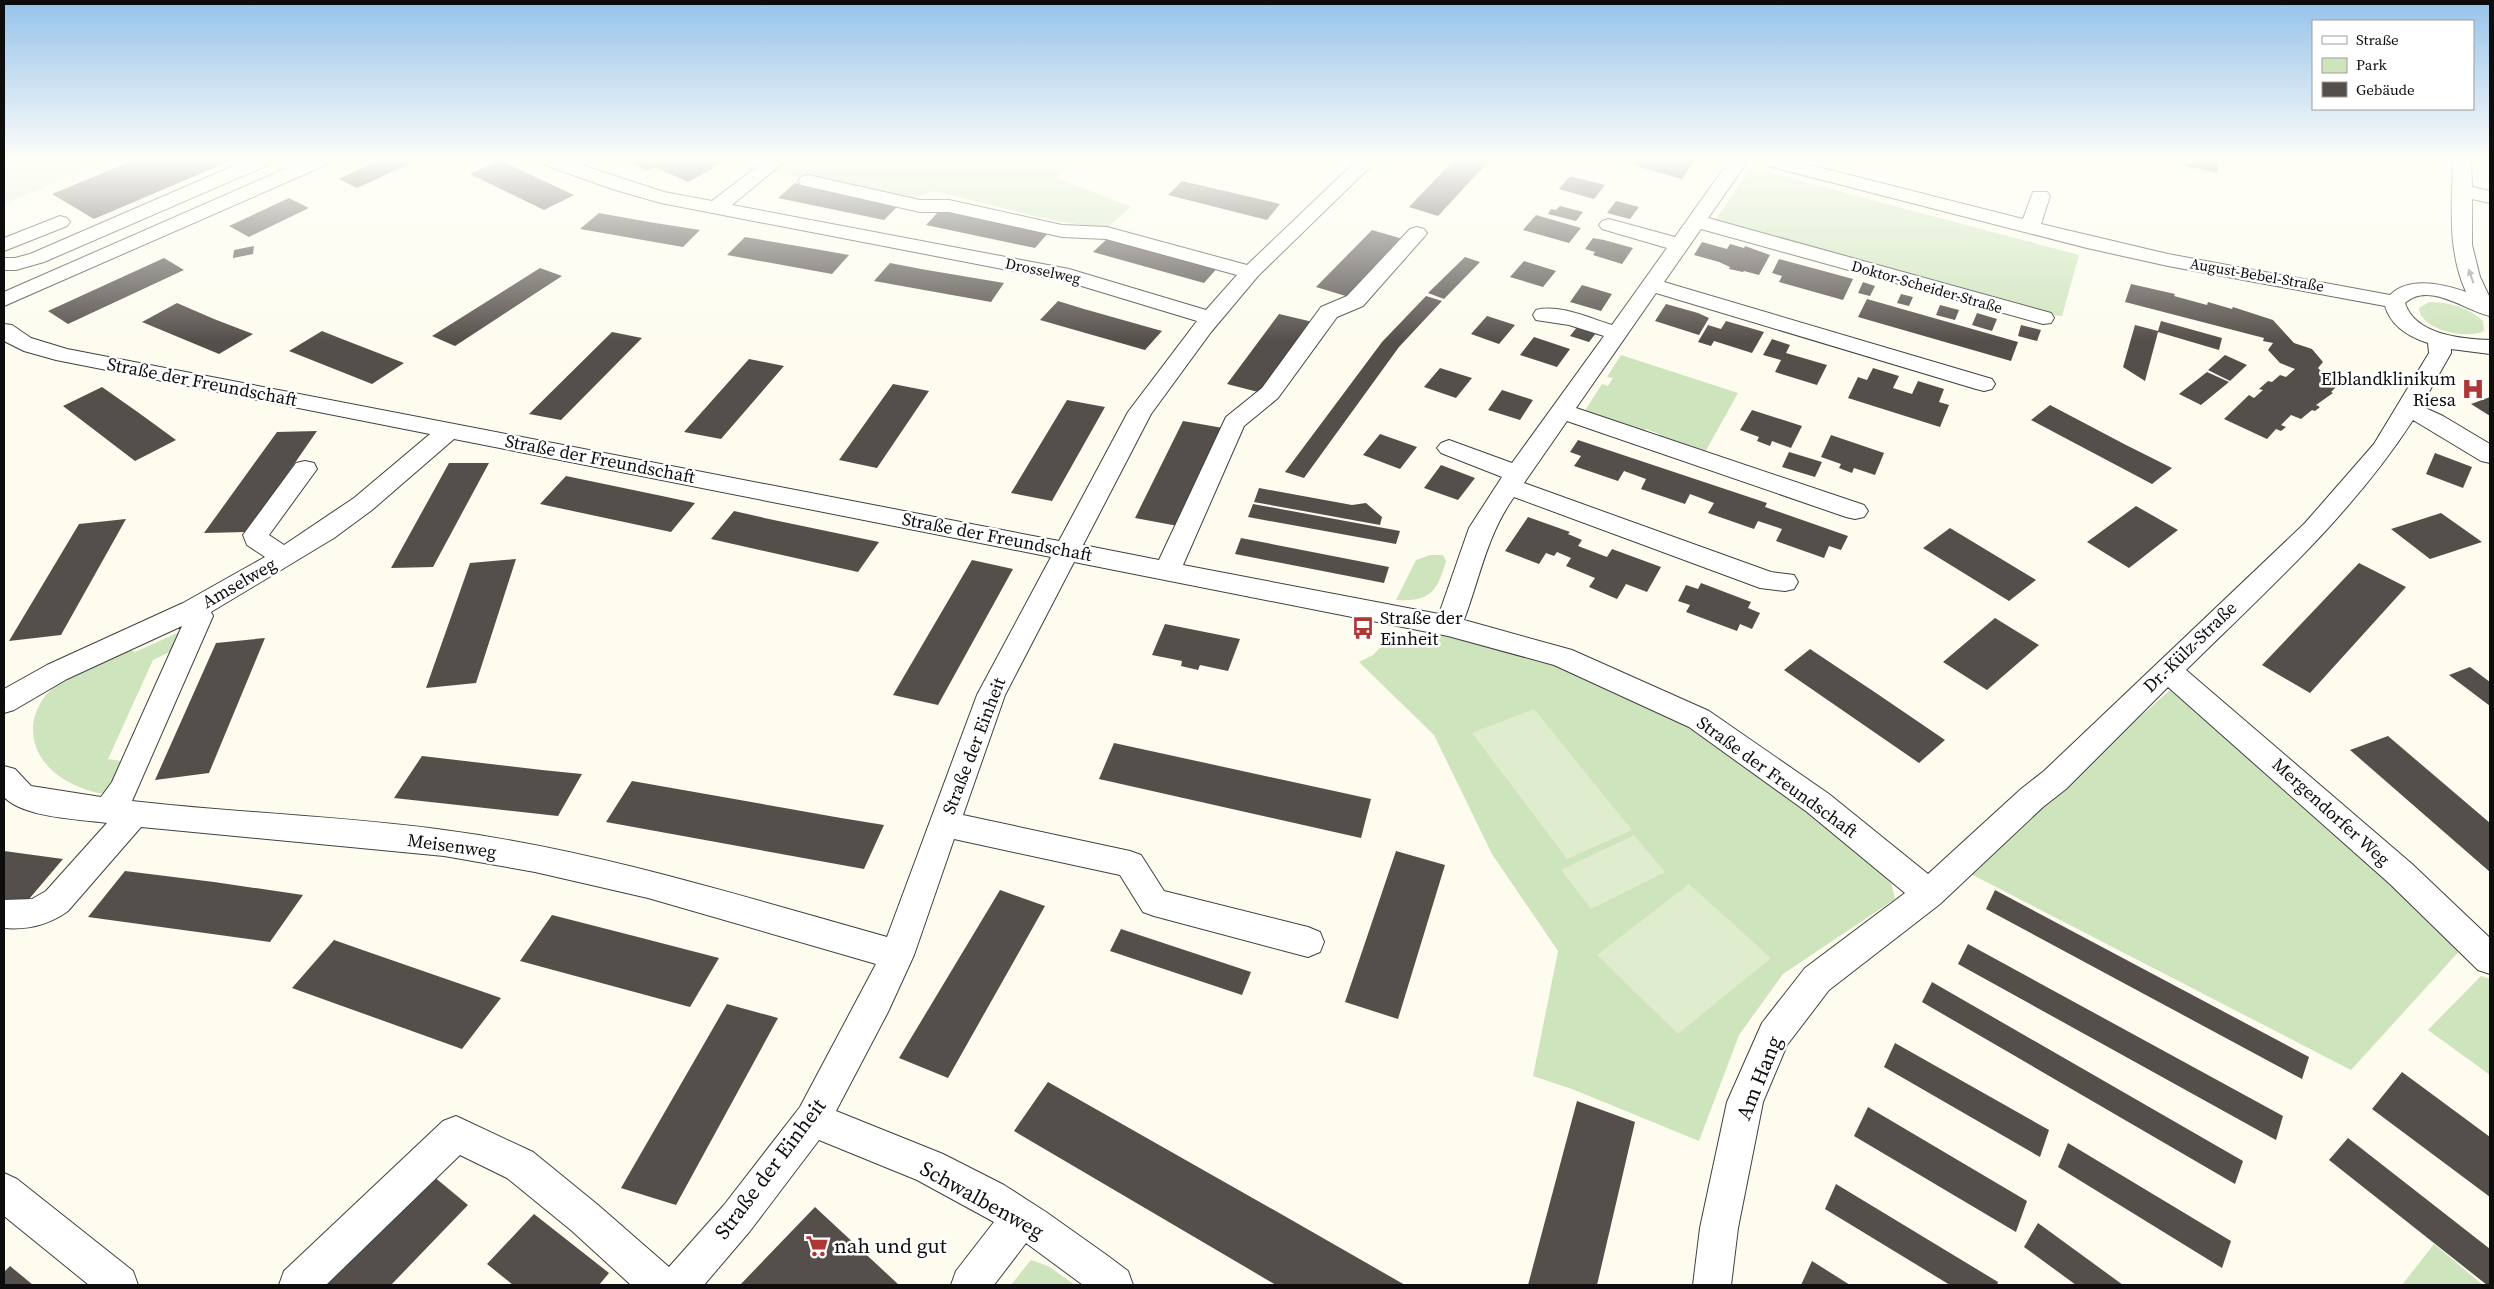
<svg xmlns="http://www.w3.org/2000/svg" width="2494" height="1289" font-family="'Source Serif 4',serif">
<rect width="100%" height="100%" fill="#fdfcef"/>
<path fill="#cee4bc" d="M780,161H1074L1057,178L1131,207L1107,228L1055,221L934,191L912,199L767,171Z
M1759,170L2079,255L2062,316L2033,312L1714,222L1749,171Z
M2429,302C2449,302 2468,307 2483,321L2484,331C2467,340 2420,330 2419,308Z
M1621,355L1738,393L1704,454L1658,438L1659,434L1646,429L1643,433L1584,412L1602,384L1608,386L1613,378L1607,377Z
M1430,555H1443L1446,561C1437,592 1430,602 1396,600L1416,560Z
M184,630L178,648L153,660L108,759L128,762L111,795C74,791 31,768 33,726C34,715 39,703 46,695C64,675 106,662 131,650L135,652Z
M1443,633L1574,669L1653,706L1707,737L1836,830L1891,883L1895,899L1783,974L1739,1035L1699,1141L1572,1089L1533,1076L1558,951L1492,854L1434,735L1359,662L1373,655L1391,636Z
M2170,690L2463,947L2351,1070L1967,872Z
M2481,976L2490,979V1075L2428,1030Z
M2434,1244L2483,1285H2402Z
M1031,1260L1048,1266L1075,1285H1011Z"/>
<path fill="#dfeccd" d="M4,161H109L4,204Z
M1534,709L1632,830L1567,859L1472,733Z
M1634,835L1665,872L1591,909L1561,870Z
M1689,884L1771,958L1678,1034L1597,955Z"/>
<path fill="#554f4b" d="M132,161H230L94,219L52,194Z
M377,161H415L357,188L339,179Z
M498,161H501L574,195L544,210L470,174Z
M627,161H722L712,167L714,168L688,182L655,167L648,171Z
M1453,161H1489L1438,216L1409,207Z
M1618,161H1694L1682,179Z
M2187,161H2219L2217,173L2186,166Z
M1570,176L1605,185L1594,199L1559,189Z
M1182,181L1255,198L1280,204L1267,220L1168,195Z
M795,183L900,204L884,220L778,198Z
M289,198L309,208L249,237L229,226Z
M1616,201L1639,207L1630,219L1607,213Z
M1560,206L1583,212L1576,221L1548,214L1551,209L1556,210Z
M941,209L1049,232L1035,248L926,225Z
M599,213L649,222L700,230L683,247L580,229Z
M1536,215L1581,228L1569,243L1523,230Z
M1372,230L1403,239L1349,297L1316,287Z
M1110,236L1220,265L1204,283L1093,252Z
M745,237L821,250L849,255L832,274L727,255Z
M1593,238L1604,240L1633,248L1622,264L1593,255L1595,252L1585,249Z
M1702,242L1727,249L1730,244L1744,248L1745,246L1770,255L1759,275L1744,271L1743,272L1729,269L1730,267L1719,262L1694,255Z
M254,246L253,254L233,258L234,250Z
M1465,257L1480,262L1444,299L1428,293Z
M164,258L184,270L68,324L48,311Z
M1779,259L1820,270L1853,279L1843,300L1779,282L1782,276L1772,273Z
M1524,261L1556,271L1543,287L1510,277Z
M890,263L921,269L1004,283L991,302L874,281Z
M540,268L562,276L455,346L432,336Z
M1863,282L1875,286L1870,296L1858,293Z
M2131,284L2175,294L2174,296L2207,305L2208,302L2232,309L2233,307L2273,320L2294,343L2312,349L2323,362L2318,368L2336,387L2331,392L2333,393L2316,405L2320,407L2315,411L2312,410L2301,419L2291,415L2281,425L2286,427L2281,431L2276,429L2267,439L2224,419L2249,395L2254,398L2263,390L2259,389L2268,381L2272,382L2280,375L2286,377L2295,369L2280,363L2268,350L2273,343L2263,341L2264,338L2125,302Z
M1582,285L1612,294L1601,311L1570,302Z
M1901,294L1913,297L1909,306L1897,303Z
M1426,296L1442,301L1399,347L1304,478L1285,472L1382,342Z
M1867,299L2018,342L2011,361L1858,317Z
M1058,301L1084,309L1162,331L1145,350L1040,320Z
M177,303L214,319L253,334L219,354L142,322Z
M1666,304L1698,313L1709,318L1699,335L1655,321Z
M1940,305L1959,310L1955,320L1936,315Z
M1977,313L1997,319L1992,331L1972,325Z
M1279,314L1313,322L1262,393L1227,384Z
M1487,316L1515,325L1499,344L1471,334Z
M1726,321L1764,332L1752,353L1714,341L1711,346L1698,342L1708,325L1721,329Z
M2161,321L2222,338L2219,350L2158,332L2145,381L2123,367L2135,325L2158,331Z
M2021,325L2041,330L2037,341L2018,336Z
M1577,327L1596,333L1589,342L1570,336Z
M322,331L342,339L404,363L372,384L289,351Z
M612,332L642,338L561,420L529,414Z
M1534,337L1570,349L1557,367L1520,355Z
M1772,339L1790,345L1786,353L1827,365L1817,385L1775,372L1781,360L1763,355Z
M2225,355L2247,365L2230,381L2208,370Z
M749,359L784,366L721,439L684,432Z
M1440,368L1472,378L1456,398L1424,387Z
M1873,368L1899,376L1893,388L1912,394L1918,381L1944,389L1939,402L1949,405L1940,427L1848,398L1858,377L1867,380Z
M2207,372L2229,382L2201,405L2179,394Z
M893,384L929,391L877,468L839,460Z
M102,387L139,413L176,440L135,461L63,406Z
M1502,390L1533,400L1520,420L1488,410Z
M2490,397V416L2471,404Z
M1067,400L1105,407L1052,501L1011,493Z
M2050,405L2126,445L2172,468L2152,484L2031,420Z
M1752,410L1802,426L1791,448L1772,441L1770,446L1757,441L1759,437L1740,430Z
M1183,421L1223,428L1178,526L1135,518Z
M317,431L247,532L204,533L277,432Z
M1380,434L1417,447L1400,469L1363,455Z
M1831,435L1884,453L1875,475L1854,468L1852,473L1839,468L1841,464L1821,457Z
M1578,440L1767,503L1765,507L1848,536L1841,550L1829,546L1824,558L1776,541L1782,529L1758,521L1754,529L1708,513L1714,503L1690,494L1685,504L1641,489L1646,479L1624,471L1618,481L1574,466L1581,456L1570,452Z
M1789,452L1822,462L1815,477L1782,467Z
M2435,453L2472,467L2463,488L2426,474Z
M449,463H489L433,567L391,568Z
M1441,465L1475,478L1458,500L1424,488Z
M566,476L662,496L695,503L671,532L540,504Z
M1259,488L1352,505L1366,503L1382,517L1380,525L1254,502Z
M1253,504L1400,531L1396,544L1248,517Z
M2136,506L2178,530L2129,568L2087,542Z
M734,511L769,519L879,542L858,572L711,539Z
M2441,513L2482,542L2430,559L2391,529Z
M1528,517L1570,532L1568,534L1582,540L1578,546L1607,557L1612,549L1661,567L1647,592L1626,584L1617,599L1589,587L1595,578L1566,566L1571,558L1557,552L1554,556L1546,553L1539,564L1505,551Z
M126,519L61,635L9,641L79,524Z
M1950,528L2036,580L2009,601L1923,548Z
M1241,538L1389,567L1384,583L1235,554Z
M516,559L476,683L426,688L470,563Z
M972,560L1013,569L938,705L893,695Z
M2359,563L2406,587L2310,693L2262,665Z
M1701,583L1751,602L1748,608L1760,613L1752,629L1740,624L1737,631L1686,612L1690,605L1678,601L1686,585L1698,589Z
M1995,618L2039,645L1987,690L1943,662Z
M1165,624L1240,639L1228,671L1200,665L1198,670L1181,666L1182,661L1152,655Z
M265,638L209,773L155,780L216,643Z
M1810,649L1876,693L1945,740L1919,763L1784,670Z
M2470,667L2490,682V706L2449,675Z
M2388,736L2490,823V872L2350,750Z
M1114,743L1371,799L1361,838L1099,779Z
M422,756L542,770L582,774L558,816L394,798Z
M632,781L841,818L884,825L864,869L606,822Z
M4,851L63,859L24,905L4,902Z
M1396,851L1445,865L1398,1019L1345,1002Z
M125,871L214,882L303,895L270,942L88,917Z
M1000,890L1045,906L948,1078L899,1058Z
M1995,890L2309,1057L2302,1079L1986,909Z
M552,915L634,936L719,958L690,1007L520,961Z
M1121,929L1251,972L1242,995L1110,951Z
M334,940L374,954L501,998L462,1049L292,988Z
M1968,944L2283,1116L2276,1140L1958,964Z
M1932,982L2243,1161L2235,1184L1922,1002Z
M727,1004L778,1018L676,1205L621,1188Z
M1895,1043L2049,1130L2040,1157L1884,1067Z
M2402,1072L2490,1137V1197L2372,1109Z
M1048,1082L1281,1214L1405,1285H1276L1014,1131Z
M1577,1101L1635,1122L1597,1285H1528Z
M1868,1107L2027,1201L2016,1232L1854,1136Z
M2348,1138L2490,1249V1285H2487L2329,1160Z
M2068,1143L2231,1241L2222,1268L2058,1167Z
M427,1171L468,1205L391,1285H312Z
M1836,1184L1998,1282L1997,1285H1950L1825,1209Z
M815,1207L899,1285H740Z
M534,1214L609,1273L599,1285H513L487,1264Z
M2038,1223L2123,1285H2076L2024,1247Z
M1812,1261L1850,1285H1801Z
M10,1266L33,1285H4V1272Z"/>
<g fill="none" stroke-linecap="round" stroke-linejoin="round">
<defs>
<path id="minor" d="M245,161H270L268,165L44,262L16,270H4V258H15L30,254Z
M303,161H328L326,165L4,306V292Z
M543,161H570L664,192L712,201L764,161H785L732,205L1069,269L1206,310L1237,275L1106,239L1062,237L949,212H920L801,185L798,181L801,177L808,175L920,200H949L1062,225L1107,227L1247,265L1356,161H1376L1258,276L1211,332L1151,414L1083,545L1159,560L1226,417L1262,388L1321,307L1347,296L1410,229L1417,227L1424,229L1427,233L1424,237L1363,306L1337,317L1278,398L1244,426L1183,565L1439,614L1469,528L1502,477L1441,453L1437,448L1441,443L1449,440L1512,463L1604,336L1569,325L1536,320L1533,315L1536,310C1560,304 1589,318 1612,325L1667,248L1602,229L1599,225L1602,221L1609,219L1675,237L1729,161H1748L1708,218L2051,313L2054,318L2051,323L2043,324L1701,229L1664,282L1992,379L1995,384L1992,389L1984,391L1976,389L1656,293L1576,408L1864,505L1868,511L1864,517L1855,519L1846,517L1567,421L1524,483L1771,572L1794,575L1798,582L1794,589L1785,591L1760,588L1514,497C1487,535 1480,577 1464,620L1572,650L1709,711L1829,794L1928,874L2021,789L2044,771L2305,523L2374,444L2429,353L2428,343C2409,337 2391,326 2385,306L2168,266L2087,248L1764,165L1762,161H1794L2023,219L2033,192H2047L2050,196L2041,224L2168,254L2390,295C2409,276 2443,284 2466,292C2447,250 2452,206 2453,161H2471L2472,187L2490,191V203L2472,199V245L2480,277L2490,298V316C2466,311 2429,281 2405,303C2415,335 2462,339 2490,340V354L2451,349V353L2421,406L2443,416L2490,444V463L2481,461L2413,420C2351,516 2266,591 2186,670L2412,864L2490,938V974L2478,970L2390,884L2168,687L2066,789L2043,807L1940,904L1829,990L1787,1045L1763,1102L1738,1228L1731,1285H1693L1700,1228L1727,1102L1762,1023L1805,968L1905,893L1807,812L1689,727L1554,665L1448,636L1074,562L1005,695L963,815L1130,851L1141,855L1164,891L1308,927L1320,932L1324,942L1320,952L1308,957L1154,916L1143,912L1120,875L954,839L914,955L888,1012L836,1111L943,1154L1004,1185L1046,1212L1108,1256L1128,1271L1133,1285H1083L1026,1243L994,1285H951L956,1271L994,1222L917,1180L819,1140L750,1231L704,1285H631L572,1231L507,1178L460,1155L326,1285H279L284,1271L443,1121L456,1116L533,1152L598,1205L669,1267L724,1205L800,1107L876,964L648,898L535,872L444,856L141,827L68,911C49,925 28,930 4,928V900L32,899L46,891L107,823C79,819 24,818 4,797V766L15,769L31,786L101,797L112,782L182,626L67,679L14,710L4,713V689L47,665L183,603L265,557L247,545L243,535L296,463L305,461L314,463L317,469L269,535L284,545L354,498L430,434L56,360L24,351L4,341V324L12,325L31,338L67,349L1059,541L1128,412L1197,321L1065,281L661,203L612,189L545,165ZM454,439L1051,557L977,695L887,937C741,896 595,850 444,830C341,816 236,813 132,801L213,616L211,612L334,538L372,510Z
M60,216L67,218L70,222L67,226L4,251V238Z
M4,1173L17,1179L133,1271L138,1285H89L4,1216Z"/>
</defs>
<use href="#minor" stroke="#404040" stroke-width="2"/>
<use href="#minor" fill="#fff" fill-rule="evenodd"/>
</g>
<defs><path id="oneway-solid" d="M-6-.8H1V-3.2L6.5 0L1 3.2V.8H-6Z" transform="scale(1.25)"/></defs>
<use fill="#9e9e9e" href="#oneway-solid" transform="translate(2471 276) rotate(-109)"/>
<linearGradient id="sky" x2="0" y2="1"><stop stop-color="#95c2eb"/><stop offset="0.47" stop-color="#fefef8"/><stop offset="1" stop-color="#fefef8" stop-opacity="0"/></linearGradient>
<rect width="2494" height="342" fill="url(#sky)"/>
<defs>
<symbol id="hospital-bare" viewBox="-9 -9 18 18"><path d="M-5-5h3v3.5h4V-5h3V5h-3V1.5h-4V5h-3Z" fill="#ae3834" stroke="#fff" stroke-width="2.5" paint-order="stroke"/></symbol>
<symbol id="bus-bare" viewBox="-9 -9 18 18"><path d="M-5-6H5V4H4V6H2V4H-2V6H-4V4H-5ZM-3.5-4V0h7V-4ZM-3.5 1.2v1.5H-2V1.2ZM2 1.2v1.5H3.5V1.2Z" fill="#ae3834" stroke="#fff" stroke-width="2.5" paint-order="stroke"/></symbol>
<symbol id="supermarket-bare" viewBox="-9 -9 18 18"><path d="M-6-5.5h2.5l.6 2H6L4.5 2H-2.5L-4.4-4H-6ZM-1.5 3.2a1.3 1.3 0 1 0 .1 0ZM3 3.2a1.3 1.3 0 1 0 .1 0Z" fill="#ae3834" stroke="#fff" stroke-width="2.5" paint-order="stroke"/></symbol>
</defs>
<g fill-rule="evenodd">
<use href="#hospital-bare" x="2457" y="373" width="32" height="32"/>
<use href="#bus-bare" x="1347" y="612" width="32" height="32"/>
<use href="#supermarket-bare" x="801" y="1230" width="32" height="32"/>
</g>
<g text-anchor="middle" stroke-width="5" stroke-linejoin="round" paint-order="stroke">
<g font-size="15" fill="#0d0d0d" stroke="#fff">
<text transform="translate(1043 271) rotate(12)" y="5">Drosselweg</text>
<text transform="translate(2257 275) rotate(10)" y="5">August-Bebel-Straße</text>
<text transform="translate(1927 287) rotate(16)" y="5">Doktor-Scheider-Straße</text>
</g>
<g font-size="18" fill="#0d0d0d" stroke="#fff" text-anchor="end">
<text x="2456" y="385">Elblandklinikum<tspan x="2456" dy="21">Riesa</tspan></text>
<text x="1380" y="624" text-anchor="start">Straße der<tspan x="1380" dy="21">Einheit</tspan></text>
</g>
<g font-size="18" fill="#0d0d0d" stroke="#fff">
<text transform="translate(202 382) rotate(11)" y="6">Straße der Freundschaft</text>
<text transform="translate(600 459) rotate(11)" y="6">Straße der Freundschaft</text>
<text transform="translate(997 537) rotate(11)" y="6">Straße der Freundschaft</text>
<text transform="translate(239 583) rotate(-30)" y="6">Amselweg</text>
<text transform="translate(2190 647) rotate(-44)" y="6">Dr.-Külz-Straße</text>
<text transform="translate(974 746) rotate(-69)" y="6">Straße der Einheit</text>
<text transform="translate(1777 777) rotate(36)" y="6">Straße der Freundschaft</text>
<text transform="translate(2331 812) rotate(42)" y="6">Mergendorfer Weg</text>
<text transform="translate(452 846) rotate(8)" y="6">Meisenweg</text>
</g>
<g font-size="21" fill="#0d0d0d" stroke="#fff">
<text transform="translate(1759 1078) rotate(-68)" y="7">Am Hang</text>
<text transform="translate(770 1169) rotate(-53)" y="7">Straße der Einheit</text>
<text transform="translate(982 1200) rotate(29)" y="7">Schwalbenweg</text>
</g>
<g font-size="21" fill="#0d0d0d" stroke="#fff" text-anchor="start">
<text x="834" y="1253">nah und gut</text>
</g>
</g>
<rect width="2494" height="1289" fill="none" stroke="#0d0d0d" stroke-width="10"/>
<rect x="2312" y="20" width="162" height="90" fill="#ffffff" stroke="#9e9e9e"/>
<rect x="2322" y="36" width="25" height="8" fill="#ffffff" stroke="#9e9e9e"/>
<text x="2356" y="45" font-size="15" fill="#0d0d0d">Straße</text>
<rect x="2322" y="58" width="25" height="15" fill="#cee4bc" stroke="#9e9e9e"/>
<text x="2356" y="70" font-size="15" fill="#0d0d0d">Park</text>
<rect x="2322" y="82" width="25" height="15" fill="#554f4b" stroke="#9e9e9e"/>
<text x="2356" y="95" font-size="15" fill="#0d0d0d">Gebäude</text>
</svg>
